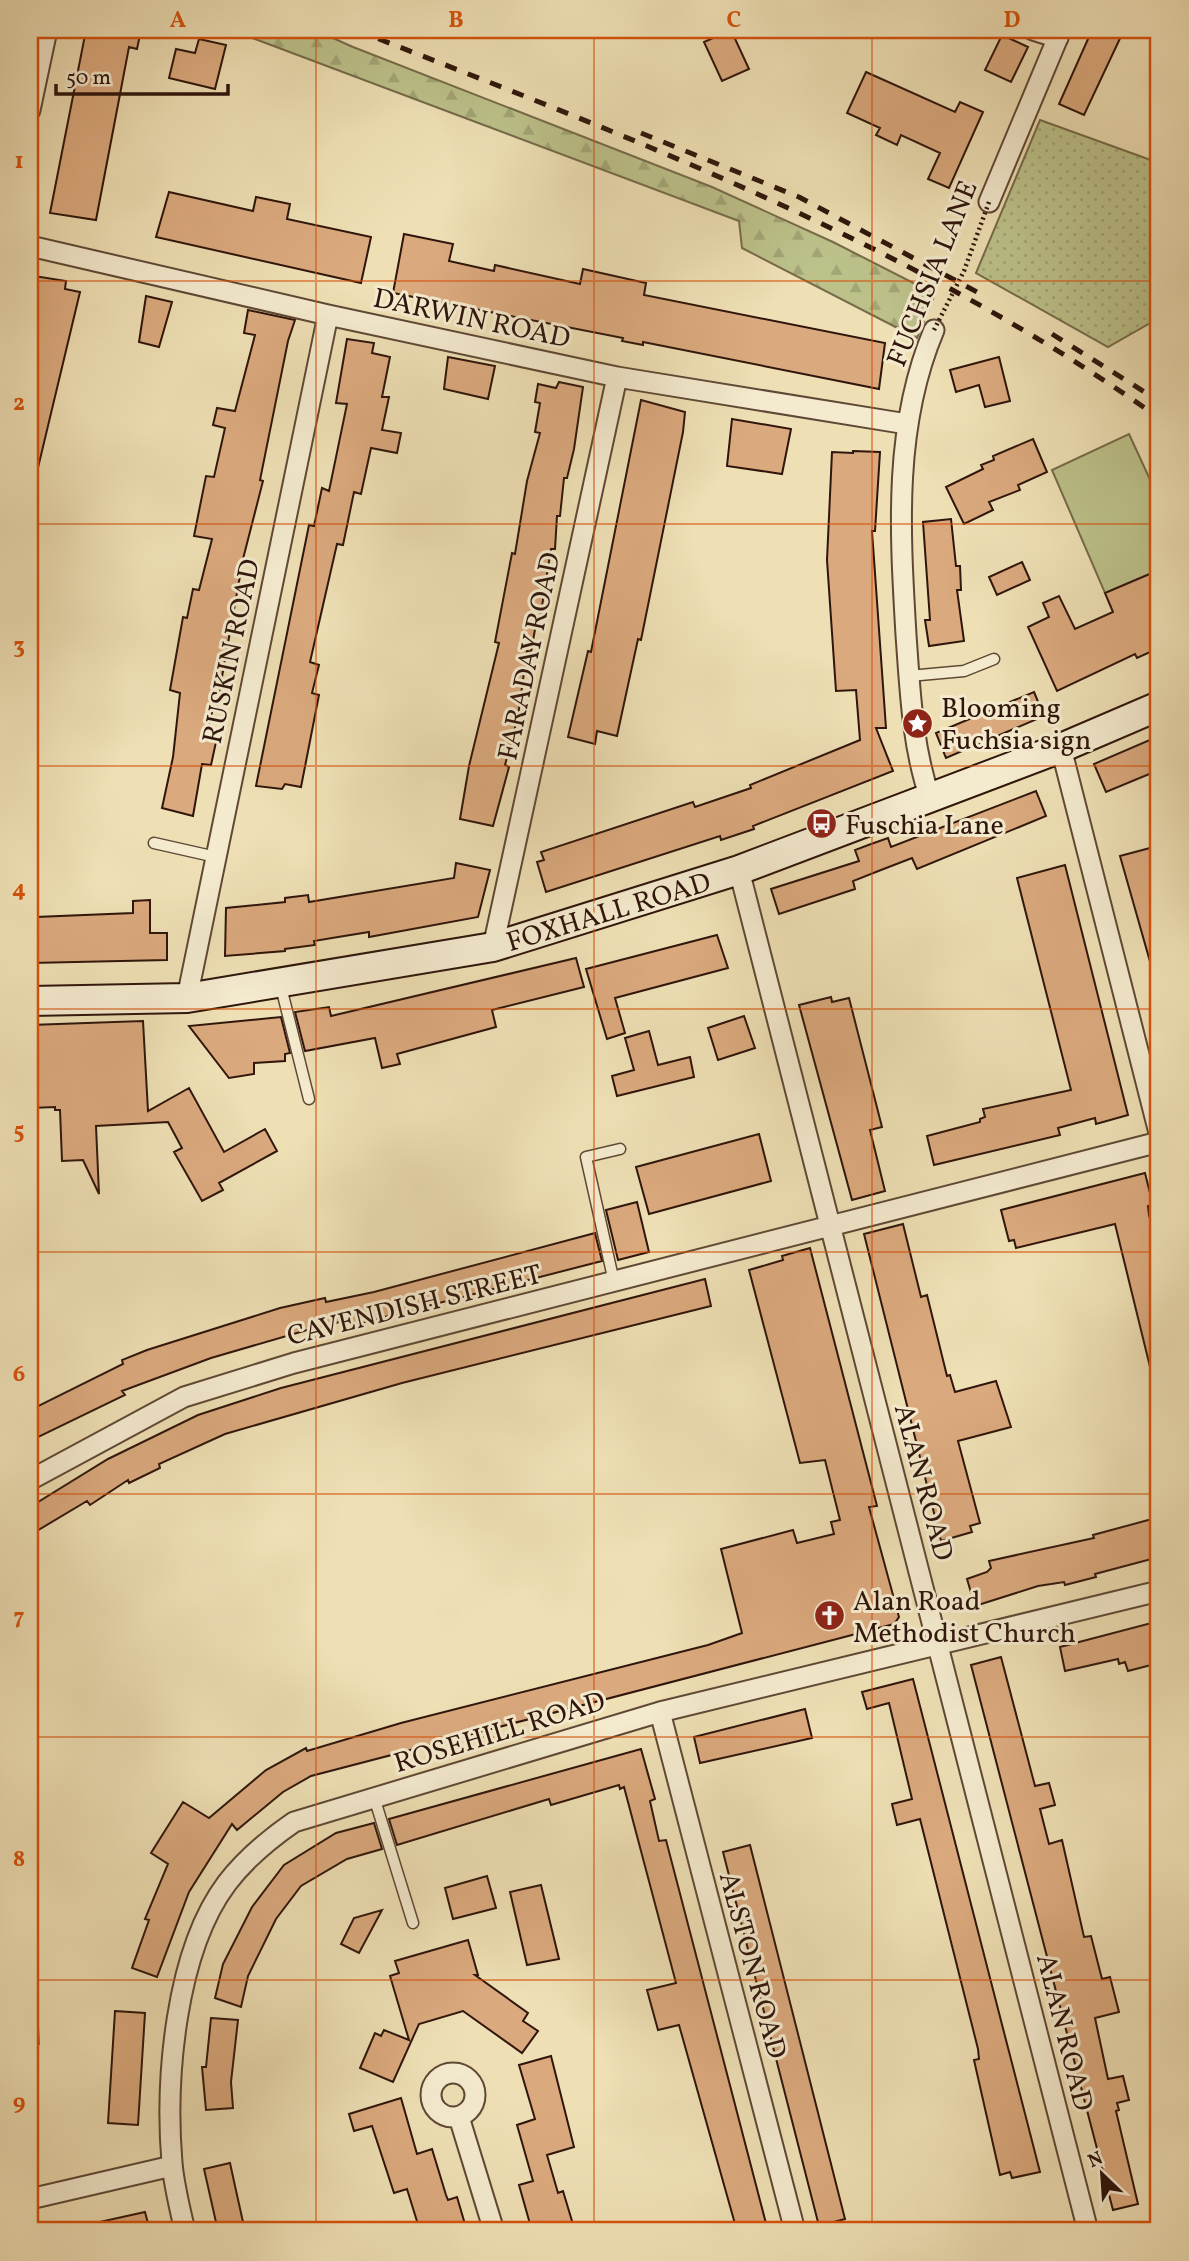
<svg xmlns="http://www.w3.org/2000/svg" width="1189" height="2261" font-family="Vollkorn,serif">
<defs>
<pattern id="green-dots" width="8" height="8" patternUnits="userSpaceOnUse" patternTransform="scale(1.75)"><rect width="8" height="8" fill="#bcc18a"/><path d="M2 2h.1M6 6h.1" fill="none" stroke="#a2a576" stroke-width="1.8" stroke-linecap="round"/></pattern>
<pattern id="forest-firs" width="22" height="20" patternUnits="userSpaceOnUse" patternTransform="scale(1.75)"><rect width="22" height="20" fill="#bcc18a"/><path d="M5 1l3.5 6h-7zM16 11l3.5 6h-7z" fill="#a2a576"/></pattern>
</defs>
<rect width="100%" height="100%" fill="#eedfb4"/>
<filter id="stains"><feTurbulence type="fractalNoise" baseFrequency=".00286" numOctaves="4"/><feColorMatrix values="0 0 0 0 .2 0 0 0 0 .09 0 0 0 0 .02 0 0 0 .5 -.17"/></filter>
<radialGradient id="worn" r=".72"><stop offset=".6" stop-color="#630" stop-opacity="0"/><stop offset="1" stop-color="#630" stop-opacity=".3"/></radialGradient>
<path fill="url(#green-dots)" stroke="#766b4a" stroke-width="2" d="M1040,120L1159,163V318L1108,347L976,273Z"/>
<path fill="url(#forest-firs)" stroke="#766b4a" stroke-width="2" d="M231,30H315L353,47L712,187L833,242L935,294L917,338L742,248L739,221Z
M30,1986L37,2009L39,2044H30Z"/>
<path fill="#bcc18a" stroke="#766b4a" stroke-width="2" d="M1129,434L1159,499V570L1105,593L1052,470Z"/>
<path fill="#daa97d" stroke="#2f150b" stroke-width="2" d="M86,30H141L137,49L129,47L96,220L50,213Z
M731,30L749,69L722,81L704,42Z
M1092,30H1124L1084,115L1059,104Z
M1002,35L1028,47L1011,82L985,70Z
M199,39L226,45L215,89L169,78L176,49L195,53Z
M866,72L955,112L960,102L983,112L949,188L928,179L940,153L901,135L897,145L876,135L880,128L847,113Z
M169,192L253,211L256,197L290,204L287,219L371,237L361,283L156,237Z
M404,234L453,244L449,261L494,271L495,265L580,284L583,269L646,283L644,295L885,343L879,389L643,342V345L622,341L623,338L393,293Z
M34,276L66,281L65,289L80,292L36,476H30V299Z
M146,296L172,302L159,347L139,342Z
M248,310L295,320L288,341L260,480L263,481L243,559L217,705L214,704L205,740L216,742L211,765L202,764L193,816L162,808L173,757L180,693L170,690L183,617L187,618L193,589L199,590L212,539L194,536L206,476L214,477L225,428L213,425L217,408L235,411L255,335L244,333Z
M347,339L374,343L372,353L390,357L382,397H389L382,430L401,433L397,453L371,448L361,494L354,492L343,545L337,544L310,662L319,665L312,693L319,695L301,787L285,784L282,789L256,786L309,525L314,526L322,488L329,491L347,404L336,403Z
M448,357L495,366L488,399L444,389Z
M999,357L1010,401L985,407L979,385L956,392L950,370Z
M559,382L583,387L574,449L567,478H564L560,516H557L555,549H551L540,619L537,618L531,652L527,651L518,716L505,765L509,767L493,826L460,819L469,766L499,643L495,642L512,553L515,554L527,481L540,433L535,432L540,403L535,402L538,384L556,388Z
M641,400L685,412L683,432L641,640L638,639L617,736L597,731L595,744L568,737L588,651L591,652Z
M732,419L791,429L782,474L727,466Z
M1033,439L1047,472L1018,485L1020,490L989,502L993,510L964,524L946,487L983,469L981,465L994,460L993,456Z
M853,451L880,452L875,531H872L886,728H876L893,771L753,826L754,829L721,840L720,836L546,892L537,862L544,860L541,852L693,802L695,807L751,788L750,785L860,740L856,690L836,691L827,560L832,452L853,453Z
M951,519L956,566H960L961,590H957L964,641L929,646L925,620H930L923,522Z
M1022,562L1030,580L997,595L989,577Z
M1159,570V648L1137,658L1135,654L1057,691L1028,627L1049,617L1043,603L1059,596L1075,629L1113,612L1105,593Z
M1034,692L1044,716L946,758L936,733Z
M1159,736V770L1106,792L1094,764Z
M1036,791L1046,816L917,869L912,858L881,870L853,881L855,889L779,914L771,889L859,861L855,850L871,844L888,838L891,847Z
M1150,848L1152,853L1159,851V971L1153,972L1120,856Z
M456,863L490,870L478,917L369,937V932L332,938L314,941L315,945L285,949V951L225,956L226,908L285,902V898L308,895L309,902L454,878Z
M1065,865L1128,1115L1096,1124L1095,1118L1058,1128L1060,1135L934,1165L927,1136L980,1122V1119L985,1117L983,1109L1071,1090L1017,878Z
M150,900V933H167V960L30,963V935H36V917L133,913V901Z
M717,935L728,968L615,998L625,1033L607,1039L586,969Z
M576,958L584,987L492,1010L496,1027L397,1054L400,1064L382,1068L375,1038L305,1051L295,1012L329,1007L331,1016Z
M831,997L832,1002L849,998L882,1127L870,1130L885,1191L852,1200L799,1005Z
M744,1016L755,1048L718,1060L708,1028Z
M281,1017L290,1053L285,1054V1061L254,1063V1074L229,1078L189,1026Z
M143,1021L148,1111L189,1088L224,1152L265,1129L277,1151L219,1183L223,1190L202,1201L174,1152L182,1148L168,1122L96,1126L99,1194L83,1160L62,1161L60,1110H55V1107L30,1108V1025Z
M649,1031L658,1065L690,1057L694,1077L617,1096L612,1076L634,1070L625,1038Z
M759,1134L771,1181L649,1214L636,1167Z
M1145,1173L1153,1205L1148,1206L1149,1215L1159,1252V1378L1153,1379L1115,1224L1016,1248L1014,1240L1009,1241L1001,1210Z
M637,1202L649,1252L618,1260L606,1210Z
M903,1224L921,1297L927,1295L947,1376L950,1375L955,1392L996,1381L1011,1427L958,1441L980,1523L970,1526L972,1532L941,1541L864,1234Z
M595,1233L602,1261L365,1322L349,1325L348,1320L314,1328L211,1358L122,1391L125,1395L30,1441V1410L123,1364L122,1360L147,1350L280,1308L325,1298L326,1302L374,1292Z
M810,1248L877,1506L869,1507L899,1617L894,1624L311,1776L283,1792L237,1830L232,1824L189,1892L157,1977L132,1968L149,1920L145,1919L168,1864L151,1853L183,1802L209,1818L266,1770L306,1748L307,1751L401,1723L708,1645L742,1633L721,1549L793,1530L797,1543L834,1534L831,1522L840,1520L825,1460L800,1463L749,1270L783,1260L782,1256Z
M705,1279L711,1306L402,1383L225,1434L159,1464L160,1468L129,1483L128,1480L90,1505L87,1501L30,1535V1507L108,1459L198,1415L281,1388Z
M1152,1519L1154,1527L1159,1525V1557L1095,1574L1096,1577L1065,1585L1064,1582L1038,1586L975,1606L967,1579L987,1572L991,1568L989,1561L1094,1538L1093,1535Z
M1159,1621V1663L1128,1671L1125,1662L1119,1664L1118,1659L1065,1671L1060,1647Z
M1001,1657L1035,1786L1049,1783L1055,1805L1040,1809L1049,1844L1062,1840L1084,1937L1091,1936L1102,1979L1110,1977L1119,2012L1095,2018L1108,2079L1123,2076L1129,2100L1117,2103L1119,2110L1116,2111L1138,2204L1113,2210L971,1665Z
M913,1679L1040,2172L1012,2178L1010,2172L1000,2175L974,2060L979,2059L978,2049L920,1819L897,1825L892,1804L912,1799L889,1703L867,1709L862,1692Z
M805,1709L812,1738L700,1763L694,1737Z
M641,1749L655,1799L650,1801L659,1841L666,1840L768,2231H737L679,2025L658,2030L647,1990L676,1983L624,1787L620,1789L619,1785L551,1805L549,1799L397,1845L389,1819Z
M374,1823L382,1849L347,1859L301,1886L276,1919L248,1976L241,2007L215,1998L223,1964L252,1907L284,1865L336,1833Z
M750,1845L845,2219L819,2226L723,1852Z
M487,1876L496,1908L453,1919L445,1888Z
M541,1885L559,1959L527,1965L510,1892Z
M382,1910L359,1953L341,1944L354,1918Z
M468,1940L478,1975H475L528,2013L523,2021L538,2031L522,2053L463,2011L419,2024L393,2082L360,2068L375,2033L381,2036L384,2030L409,2040L390,1976L399,1973L395,1961Z
M115,2011L145,2013L138,2125L108,2123Z
M211,2018L238,2020L231,2082L233,2108L206,2110L202,2067H206Z
M551,2056L574,2147L547,2155L558,2193L563,2191L575,2231H532L519,2185L533,2181L517,2125L535,2119L519,2065Z
M401,2098L417,2154L432,2149L446,2195L448,2200L457,2197L467,2231H420L407,2189L394,2193L372,2126L354,2131L349,2114Z
M230,2163L235,2186L245,2231H218L204,2169Z
M145,2212L150,2231H96L95,2223Z"/>
<g fill="none" stroke-linecap="round" stroke-linejoin="round">
<defs>
<path id="lane" d="M909,676L964,671L994,659
M154,843L216,857
M280,983L309,1099
M614,1282L586,1157L620,1149
M374,1797L413,1923"/>
<path id="street" d="M1033,30L1058,38
M30,110L47,30
M989,202L1061,30
M30,246L328,315L617,377L907,424
M1061,748L1159,1133
M930,798C912,746 910,689 906,635C900,532 893,427 934,330
M739,870L1088,2231
M493,947L617,377
M187,998L328,315
M30,1480L184,1397L294,1363L1159,1142
M660,1712L795,2231
M431 2095a22 22 0 1 1 44 0a22 22 0 1 1-44 0Z
M459,2117L494,2231
M30,2199L172,2166
M185,2231C180,2209 174,2186 172,2163C165,2080 175,1952 227,1883C246,1858 268,1840 294,1822L660,1712L1159,1591"/>
<path id="secondary" d="M30,1001L187,998L493,947L739,870L1061,748L1159,706"/>
</defs>
<use href="#lane" stroke="#5f4835" stroke-width="13"/>
<use href="#street" stroke="#5f4835" stroke-width="23"/>
<use href="#secondary" stroke="#2f150b" stroke-width="32"/>
<use href="#lane" stroke="#f4eace" stroke-width="10"/>
<use href="#street" stroke="#f4eace" stroke-width="19"/>
<use href="#secondary" stroke="#f4eace" stroke-width="28"/>
<path stroke="#2f150b" stroke-width="5" stroke-dasharray="12 12" stroke-linecap="butt" d="M356,30C632,138 916,245 1159,418
M641,133L799,197L979,293
M1052,334L1159,401"/>
<path stroke="#2f150b" stroke-width="4.5" stroke-dasharray="2 3.5" stroke-linecap="butt" d="M934,330L964,271L989,202"/>
</g>
<path fill="none" stroke="#d6520c" stroke-width="2" stroke-opacity="0.55" d="M316,30V2231M594,30V2231M872,30V2231M30,281H1159M30,524H1159M30,766H1159M30,1009H1159M30,1252H1159M30,1494H1159M30,1737H1159M30,1980H1159"/>
<defs>
<symbol id="sight-disc" viewBox="-11 -11 22 22"><circle r="9.5" fill="#8f2418" stroke="#f4eace"/><path d="M0-6L1.8-2.2L6-1.7L2.9 1.2L3.7 5.4L0 3.3L-3.7 5.4L-2.9 1.2L-6-1.7L-1.8-2.2Z" fill="#fff"/></symbol>
<symbol id="bus-disc" viewBox="-11 -11 22 22"><circle r="9.5" fill="#8f2418" stroke="#f4eace"/><path d="M-5-6H5V4H4V6H2V4H-2V6H-4V4H-5ZM-3.5-4V0h7V-4ZM-3.5 1.2v1.5H-2V1.2ZM2 1.2v1.5H3.5V1.2Z" fill="#fff"/></symbol>
<symbol id="church-disc" viewBox="-11 -11 22 22"><circle r="9.5" fill="#8f2418" stroke="#f4eace"/><path d="M-1.2-6h2.4v3.5h3.3v2.4h-3.3V6h-2.4V-.1h-3.3v-2.4h3.3Z" fill="#fff"/></symbol>
</defs>
<g fill-rule="evenodd">
<use href="#sight-disc" x="900" y="706" width="35" height="35"/>
<use href="#bus-disc" x="804" y="806" width="35" height="35"/>
<use href="#church-disc" x="812" y="1598" width="35" height="35"/>
</g>
<g text-anchor="middle" stroke-width="6" stroke-linejoin="round" paint-order="stroke">
<g font-size="28" fill="#2f150b" stroke="#f4eace">
<text transform="translate(931 273) rotate(-68)" y="10">FUCHSIA LANE</text>
<text transform="translate(472 317) rotate(12)" y="10">DARWIN ROAD</text>
<text transform="translate(230 651) rotate(-78)" y="10">RUSKIN ROAD</text>
<text transform="translate(528 656) rotate(-78)" y="10">FARADAY ROAD</text>
<text transform="translate(608 911) rotate(-17)" y="10">FOXHALL ROAD</text>
<text transform="translate(414 1304) rotate(-14)" y="10">CAVENDISH STREET</text>
<text transform="translate(925 1482) rotate(75)" y="10">ALAN ROAD</text>
<text transform="translate(499 1731) rotate(-17)" y="10">ROSEHILL ROAD</text>
<text transform="translate(754 1965) rotate(75)" y="10">ALSTON ROAD</text>
<text transform="translate(1066 2032) rotate(76)" y="10">ALAN ROAD</text>
</g>
<g font-size="28" fill="#2f150b" stroke="#f4eace" text-anchor="start">
<text x="941" y="717">Blooming<tspan x="941" dy="32">Fuchsia sign</tspan></text>
<text x="845" y="834">Fuschia Lane</text>
<text x="853" y="1610">Alan Road<tspan x="853" dy="32">Methodist Church</tspan></text>
</g>
</g>
<rect width="1189" height="2261" fill="none" stroke="#eedfb4" stroke-width="77"/>
<g transform="translate(1102 2174) rotate(335)" stroke="#f4eace" stroke-width="5" paint-order="stroke">
<path d="M0-5L12 26L0 18L-12 26Z" fill="#2f150b"/>
<text y="-10" font-size="19" font-weight="bold" text-anchor="middle" fill="#2f150b">N</text>
</g>
<path d="M56 84v10h172v-10" fill="none" stroke="#2f150b" stroke-width="3.5"/>
<text x="66" y="84" font-size="21" fill="#2f150b" stroke="#f4eace" stroke-width="5" paint-order="stroke">50 m</text>
<rect x="38" y="38" width="1112" height="2184" fill="none" stroke="#d6520c" stroke-width="2.5"/>
<g font-size="23" text-anchor="middle" font-weight="bold" fill="#d6520c">
<text x="178" y="27">A</text>
<text x="456" y="27">B</text>
<text x="734" y="27">C</text>
<text x="1012" y="27">D</text>
<text x="19" y="168">1</text>
<text x="19" y="410">2</text>
<text x="19" y="653">3</text>
<text x="19" y="896">4</text>
<text x="19" y="1138">5</text>
<text x="19" y="1381">6</text>
<text x="19" y="1624">7</text>
<text x="19" y="1866">8</text>
<text x="19" y="2109">9</text>
</g>
<rect width="100%" height="100%" filter="url(#stains)"/>
<rect width="100%" height="100%" fill="url(#worn)"/>
</svg>
